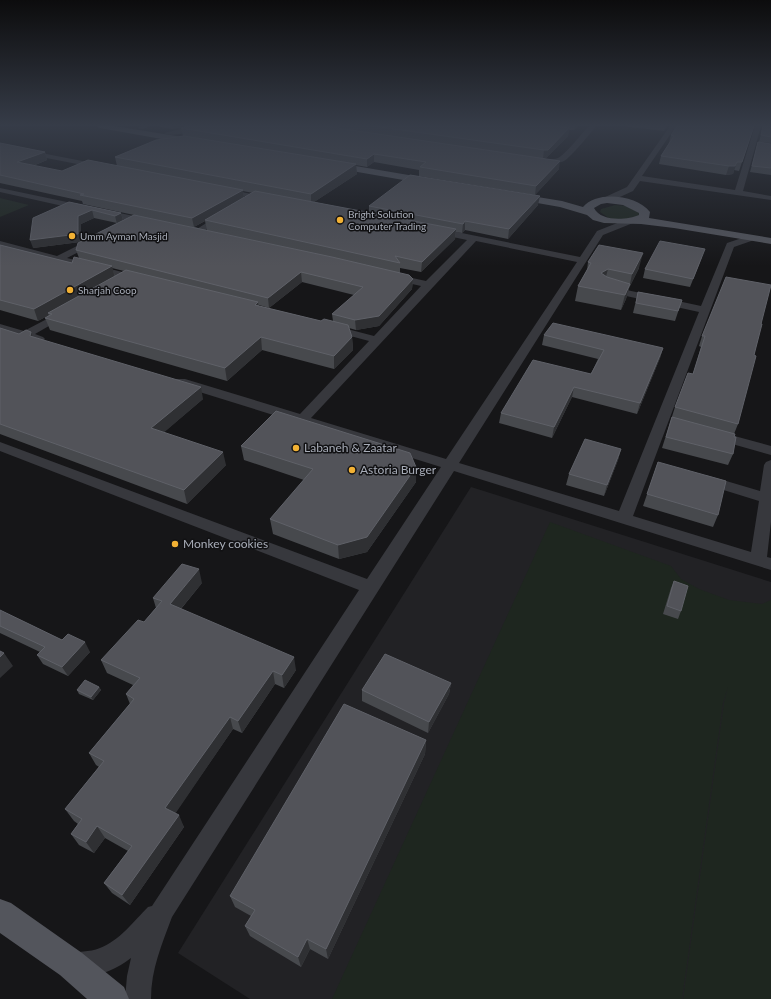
<svg xmlns="http://www.w3.org/2000/svg" width="771" height="999" font-family="Lato,sans-serif">
<rect width="100%" height="100%" fill="#161618"/>
<path fill="#222225" d="M471,487L771,582V999H250L178,953Z"/>
<path fill="#1e261f" d="M0,198L29,205L0,217Z
M615,205L628,206L641,214L634,219H610L600,212L601,209Z
M550,522L671,566L681,579L699,589L729,600L762,604L771,600V999H683L724,703L728,687L723,703L682,999H332Z"/>
<g fill="none" stroke-linecap="round" stroke-linejoin="round">
<path fill="#37383d" fill-rule="evenodd" d="M141,126H150L143,129H139L138,128Z
M194,126H202C196,131 171,138 164,133Z
M589,126H596C591,133 570,158 564,161C557,164 539,167 533,162C539,157 550,161 558,158C565,155 583,132 589,126Z
M670,126H676L642,176L735,190L755,126H761L743,191L771,196V200L640,181L633,191L609,202H603L602,200L603,198L627,187Z
M0,145L103,165L107,167L103,169L0,149Z
M0,188L148,219L152,222L148,225L0,192Z
M220,188L268,197L272,199L268,201L223,192L219,190Z
M224,212L227,213L228,215L227,217L199,234L196,235L192,232Z
M630,218L633,219L634,221L633,223L603,235L459,463L619,511L699,312L608,292L603,289L608,286L701,306L727,243L748,236H754L756,238L754,240L734,247L633,516L751,552L759,501L701,483L699,480L701,477L706,475L760,491L764,465L766,462L771,460V522L767,557L771,558V570L454,471L172,917C162,944 151,969 151,999H125L127,976L131,958C113,972 88,982 66,973L62,964L66,955C78,950 89,953 100,948C119,941 134,921 148,907L152,906L359,590L0,451V442L367,579L441,467L177,385L175,382L177,379H185L300,414L369,341L328,330L326,328L328,326L332,325L374,336L421,286L390,279L389,277L390,275L394,274L426,281L467,240L434,233L433,231L434,229L437,228L580,257L597,231ZM476,241L577,262L446,459L311,418Z
M95,237L100,240L98,242L67,258L142,277L143,279L142,281L138,282L0,247V241L57,256Z
M64,310L69,313L68,315L35,334L43,337L45,339L43,341H35L0,331V324L24,331Z
M716,431L771,446V455L711,438L709,435L711,432Z"/>
<path fill="#53555c" fill-rule="evenodd" d="M96,126H114L195,139L199,142L195,145L100,128Z
M332,162L432,179L437,182L432,185L329,167L327,165L329,163Z
M513,193L562,201L583,207C597,190 637,195 650,212L649,218L771,238V244L674,228L641,224L604,223L593,220L587,215L560,207L509,198L508,196ZM607,203L623,205L639,213V215C627,220 601,222 594,208L601,204Z
M0,899L11,903L82,953L124,987L129,999H87L60,975L0,933Z"/>
</g>
<path fill="#47494d" fill-rule="evenodd" d="M156,126H579L574,130H569L568,136L546,158H544L559,169L535,195L419,176V170L374,162L367,167L356,165L357,174L314,202L369,213V206L538,205L508,239L465,230L462,233L456,232L455,239L421,272L400,268V273L413,279L412,289L379,326L356,330L349,328L352,337L353,350L334,369L262,350L227,381L50,330L45,318L49,315L38,321L0,310V245L72,263L79,258L76,250L80,242L33,248L69,202L121,213L123,220L134,215L83,204L82,201L0,183V143L45,152L47,160L33,166L62,171L117,166L115,157L183,136L181,128L187,126L173,129ZM243,191L253,193L244,198ZM94,218L117,223L80,242L81,224ZM205,221L207,230L194,227ZM112,268L124,271L115,276ZM302,282L354,295L332,314L333,321H321L259,306V305L269,308Z
M622,126H668L664,131Z
M675,126H754L739,171L734,170L733,174L726,175L659,164L661,156L669,143L671,135L674,130Z
M763,126H771V143L759,142Z
M758,142L771,144V175L750,172Z
M702,257L690,287L643,278L645,269Z
M588,262L639,268L629,288L626,299L621,310L575,301L578,286L587,270Z
M638,292L682,300L675,321L633,313Z
M761,324L754,355L738,424L734,434V437L733,454L728,465L662,448L675,407L693,374L701,347L699,346L702,336Z
M0,328L19,334L33,337L203,399L164,432L226,465L187,504L0,434Z
M544,335L663,348L660,358L637,414L572,397L552,438L499,423L501,413L591,374L598,359L542,345Z
M241,446L416,482L367,552L339,559L273,534L270,519L304,480L244,460Z
M621,449L618,460L604,496L566,485L569,474Z
M658,462L718,515L713,527L643,506Z
M674,581L681,611L678,619L663,614L671,588Z
M202,583L181,609L296,670L284,688L275,684L242,733L233,729L175,813L184,827L130,905L112,893L104,883L128,851L105,838L94,853L79,845L71,834L78,824L74,821L65,809L99,767L96,765L89,753L130,704L126,694L133,685L107,673L101,660L144,622L156,608L153,598Z
M0,610L62,640L90,652L68,676L43,664L37,655L40,652L0,633Z
M451,683L449,694L428,733L362,701V690Z
M99,687L101,690L93,700L79,694L77,690Z
M426,740L425,754L328,959L310,949L301,967L250,936L245,926L251,916L235,907L230,896Z"/>
<path fill="#2f3033" d="M172,126H188L173,129Z
M575,126H579L574,130Z
M666,126H668L664,131Z
M569,128L568,136L546,158H543L544,150Z
M45,152L47,160L20,171L17,162Z
M374,154V162L367,167V159Z
M560,161L559,169L535,195L536,186Z
M737,162L733,174L726,175L729,166Z
M356,164L357,174L311,204V194Z
M243,190L244,199L194,227L192,218Z
M540,196L538,205L508,239L509,229Z
M92,210L94,218L81,224L80,242L33,248L30,240Z
M121,213L123,221L117,224L115,216Z
M465,221V230L462,233L463,224Z
M456,229L455,239L421,272L422,262Z
M643,253L639,268L629,288L626,299L621,310L625,295L630,284L632,274Z
M112,266L115,278L48,313L49,315L38,321L34,309Z
M608,269L604,284L601,273Z
M301,272L302,282L269,308L268,298Z
M413,279L412,289L379,326L356,330L355,320Z
M258,302L260,315L255,305Z
M31,332L35,344L30,336Z
M261,337L262,350L227,381L225,368Z
M352,337L353,350L334,369V356Z
M663,348L660,358L637,414L640,403Z
M201,387L203,399L154,441L151,428Z
M574,387L572,397L552,438L554,427Z
M621,449L618,460L604,496L607,485Z
M223,452L226,465L187,504L184,490Z
M416,467V482L367,552L339,559L338,545Z
M199,569L202,583L174,617L170,604Z
M85,642L90,652L68,676L62,667Z
M4,653L13,666L0,678V657Z
M294,657L296,670L284,688L282,675Z
M273,671L275,684L242,733L238,721Z
M451,683L449,694L428,733L429,722Z
M99,687L101,690L93,700L91,697Z
M230,717L233,729L171,820L165,808Z
M426,740L425,754L328,959L326,949Z
M179,815L184,827L130,905L122,895Z
M97,826L105,838L94,853L86,842Z
M307,939L310,949L301,967L298,957Z"/>
<path fill="#525359" stroke="#5f6168" d="M187,126H324L560,161L536,186L420,167L426,162L374,154L367,159L181,128Z
M373,126H552L569,128L548,150H544Z
M677,126H754L742,162H737L735,166H729L661,156L674,136L671,135Z
M763,126H771V137L761,135Z
M184,136L356,164L311,194L115,157L156,140Z
M758,142L771,144V168L752,166Z
M0,143L45,152L17,162L62,171L88,160L243,190L192,218L80,195L84,194L0,175Z
M410,175L540,196L509,229L465,221L463,224L369,206Z
M255,191L456,229L422,262L395,256L400,263L205,220Z
M69,202L121,213L115,216L92,210L78,216V234L30,240L33,218Z
M134,215L332,257L409,275L413,279L379,316L355,320L332,314L363,287L301,272L268,298L76,250L78,243Z
M660,241L705,249L693,279L645,269Z
M0,245L72,263L74,257L112,266L34,309L0,300Z
M599,245L643,253L632,274L608,269L601,273L607,277L630,284L625,295L578,286L591,263L588,262Z
M126,270L258,302L255,305L321,321L324,319L348,325L352,337L334,356L261,337L225,368L45,318L52,314L48,313Z
M726,277L771,285L761,324H762L754,355L756,356L738,424L675,407L688,373L693,374L705,336H702Z
M638,292L682,300L678,311L636,303Z
M553,323L663,348L640,403L574,387L554,427L501,413L533,360L591,374L604,350L544,335Z
M0,328L19,334L26,330L31,332L30,336L201,387L151,428L223,452L184,490L0,424Z
M276,411L410,453L416,467L367,537L338,545L270,519L313,469L241,446Z
M672,417L735,434L734,437H736L733,454L666,437Z
M585,439L621,449L607,485L569,474Z
M658,462L726,481L718,515L647,494Z
M182,564L199,569L170,604L294,657L282,675L273,671L238,721L230,717L165,808L179,815L122,895L104,883L132,846L97,826L86,842L71,834L82,819L65,809L104,761L89,753L134,699L126,694L140,678L101,660L138,620L144,622L162,601L153,598Z
M674,581L688,586L681,611L667,606Z
M0,610L62,640L68,634L85,642L62,667L37,655L45,647L0,626Z
M0,651L4,653L0,657Z
M385,654L451,683L429,722L362,690Z
M85,680L99,687L91,697L77,690Z
M344,704L426,740L326,949L307,939L298,957L245,926L255,910L230,896Z"/>
<linearGradient id="sky" x2="0" y2="1"><stop stop-color="#0c0c0d"/><stop offset="0.47" stop-color="#363c48"/><stop offset="1" stop-color="#363c48" stop-opacity="0"/></linearGradient>
<rect width="771" height="266" fill="url(#sky)"/>
<g fill="#f2b134" stroke="#111113" stroke-width="1.5">
<circle cx="340" cy="220" r="4"/>
<circle cx="72" cy="236" r="4"/>
<circle cx="70" cy="290" r="4"/>
<circle cx="296" cy="448" r="4"/>
<circle cx="352" cy="470" r="4"/>
<circle cx="175" cy="544" r="4"/>
</g>
<g text-anchor="middle" stroke-width="3" stroke-linejoin="round" paint-order="stroke">
<g font-size="10" fill="#a8adb8" stroke="#111113" text-anchor="start">
<text x="348" y="218">Bright Solution<tspan x="348" dy="12">Computer Trading</tspan></text>
<text x="80" y="240">Umm Ayman Masjid</text>
<text x="78" y="294">Sharjah Coop</text>
</g>
<g font-size="12" fill="#a8adb8" stroke="#111113" text-anchor="start">
<text x="304" y="452">Labaneh &amp; Zaatar</text>
<text x="360" y="474">Astoria Burger</text>
<text x="183" y="548">Monkey cookies</text>
</g>
</g>
</svg>
